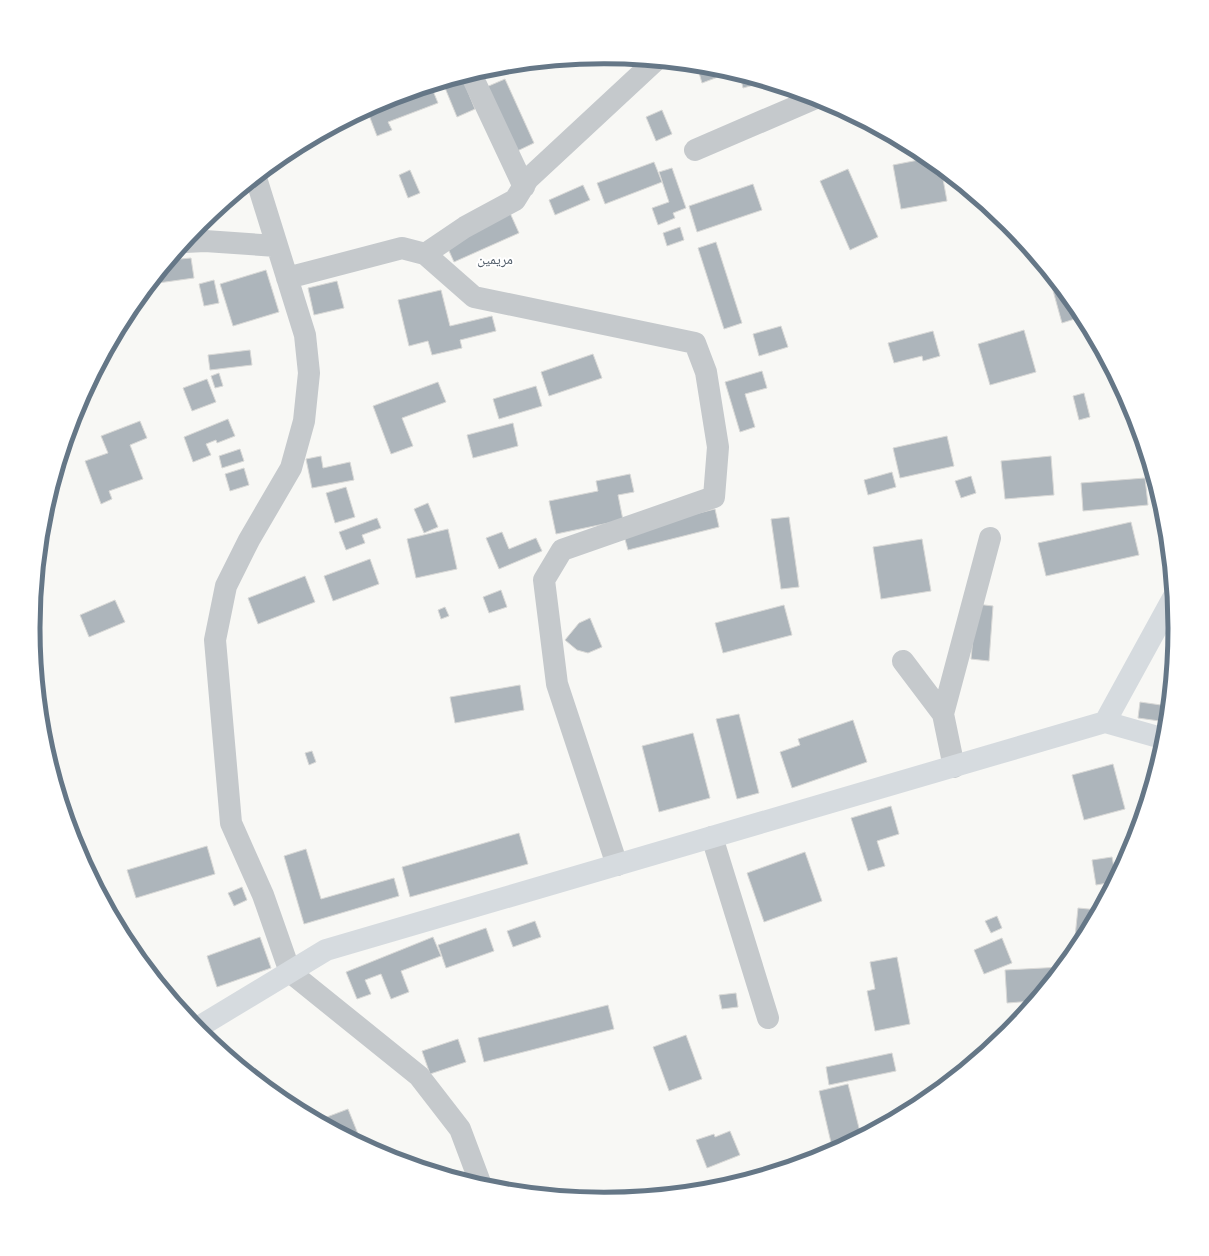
<svg xmlns="http://www.w3.org/2000/svg" width="1209" height="1256" font-family="'IBM Plex Sans','Noto Naskh Arabic',sans-serif">
<rect width="100%" height="100%" fill="#f8f8f5"/>
<path fill="#adb5bb" stroke="#d9d9d7" d="M697,66L716,68L725,70L726,74L702,83Z
M740,75L765,82L743,88Z
M462,77L475,109L457,117L443,83Z
M505,79L534,143L513,153L484,88Z
M431,86L438,103L388,122L392,130L377,136L367,110L386,100Z
M662,110L672,134L656,141L646,117Z
M929,158L941,168L947,201L901,209L893,165Z
M654,162L662,182L605,204L597,183Z
M672,168L686,208L673,213L675,218L658,225L652,208L669,202L659,172Z
M848,169L878,237L850,250L820,181Z
M410,170L420,193L408,198L399,175Z
M753,184L762,210L697,232L689,206Z
M583,185L590,200L555,215L549,200Z
M510,213L519,233L454,262L445,242Z
M680,227L684,240L667,246L663,233Z
M716,242L742,323L724,329L698,248Z
M191,258L194,278L151,284L170,260Z
M266,270L279,312L233,326L220,284Z
M1051,275L1078,309L1081,317L1062,323L1049,276Z
M214,280L219,303L204,306L199,284Z
M337,281L344,308L314,315L308,288Z
M441,290L450,326L492,316L496,331L460,340L462,348L432,355L428,341L409,346L398,300Z
M781,326L788,347L759,356L753,334Z
M1024,330L1036,372L990,385L978,344Z
M933,331L940,356L923,361L922,356L894,363L888,343Z
M250,350L252,365L210,370L208,355Z
M593,354L602,378L549,396L541,372Z
M762,371L767,388L745,394L755,427L740,432L725,382Z
M219,373L223,386L215,388L211,376Z
M207,379L216,402L192,411L183,388Z
M438,382L446,402L402,418L413,446L391,454L373,406Z
M536,386L542,406L499,419L493,399Z
M1084,393L1090,417L1079,420L1073,396Z
M228,419L235,436L217,443L216,440L206,444L211,455L193,462L184,437Z
M140,421L147,438L130,445L143,479L109,491L112,499L101,504L85,461L108,453L101,436Z
M513,423L518,446L473,458L467,435Z
M947,436L954,466L900,478L893,448Z
M240,449L244,461L222,468L219,456Z
M321,456L323,468L350,462L354,480L312,488L306,459Z
M1051,456L1054,495L1005,499L1001,461Z
M244,468L249,485L230,491L225,474Z
M892,472L896,487L868,495L864,480Z
M630,474L634,492L618,495L623,520L556,534L549,501L598,491L596,481Z
M971,476L976,493L961,498L955,481Z
M1145,478L1148,505L1083,511L1081,483Z
M346,487L355,517L335,523L326,493Z
M428,503L438,527L424,533L414,509Z
M715,509L719,527L628,550L623,532Z
M789,517L799,587L781,589L771,519Z
M377,518L381,528L362,535L365,543L346,550L339,532Z
M1131,522L1139,555L1046,576L1038,543Z
M448,529L457,569L416,578L407,539Z
M502,532L509,549L536,538L542,551L499,569L486,538Z
M922,539L931,591L881,599L873,547Z
M370,559L379,584L333,601L324,576Z
M305,576L315,602L258,624L248,598Z
M501,590L507,607L489,613L483,597Z
M115,600L125,622L89,637L80,615Z
M976,604L993,606L989,661L971,659Z
M784,605L792,635L723,653L715,623Z
M445,607L449,616L441,619L438,610Z
M590,618L602,647L588,653L577,650L565,640L579,623Z
M520,685L524,710L455,723L450,697Z
M1140,702L1168,706L1167,722L1138,718Z
M739,714L759,793L737,799L716,719Z
M853,720L867,762L792,788L780,752L800,745L798,739Z
M693,733L710,798L659,812L642,746Z
M312,751L316,762L309,765L305,753Z
M1113,764L1125,809L1084,820L1072,775Z
M891,806L899,834L877,841L885,866L868,871L851,818Z
M519,833L528,864L410,897L402,867Z
M207,846L215,874L136,898L127,870Z
M306,849L321,899L394,878L399,896L304,924L284,856Z
M805,852L822,901L764,922L747,873Z
M1112,857L1116,878L1114,882L1096,885L1092,860Z
M242,887L247,900L234,906L228,893Z
M1078,908L1099,910L1083,938L1075,937Z
M997,916L1002,928L991,933L985,921Z
M535,921L541,937L513,947L507,931Z
M486,928L494,951L446,968L438,945Z
M260,937L271,968L217,987L207,956Z
M433,937L441,956L401,971L409,992L391,999L381,974L365,980L371,994L357,999L346,972Z
M1002,938L1012,963L984,974L974,950Z
M897,957L910,1024L875,1031L867,991L875,989L870,962Z
M1062,967L1034,1001L1007,1003L1005,970Z
M736,993L738,1007L722,1009L719,995Z
M608,1005L614,1029L484,1062L478,1038Z
M686,1035L702,1079L669,1091L653,1047Z
M458,1039L466,1062L430,1074L422,1051Z
M892,1053L896,1071L829,1085L826,1067Z
M242,1058L247,1070L235,1061Z
M848,1084L861,1136L833,1151L819,1091Z
M348,1109L360,1139L356,1140L319,1120Z
M730,1131L740,1155L707,1168L696,1140L714,1134L715,1137Z"/>
<g fill="none" stroke-linecap="round" stroke-linejoin="round">
<path stroke="#c5c9cc" stroke-width="22" d="M471,74L524,187
M695,150L816,98
M256,178L305,335L309,373L304,421L291,468L249,540L226,586L215,640L231,823L263,895L290,972L419,1076L460,1129L481,1185
M185,242L205,241L276,246
M425,254L465,227L515,200L528,179L655,61
M287,278L402,248L425,254L474,297L695,343L706,372L718,447L714,497L562,550L544,580L557,684L617,865
M903,661L943,714
M954,767L943,714L990,538
M712,837L768,1018"/>
<path stroke="#d6dbdf" stroke-width="22" d="M1105,722L1173,598
M197,1028L326,950L1105,722L1165,739"/>
</g>
<g text-anchor="middle" stroke-width="4" stroke-linejoin="round" paint-order="stroke">
<g font-size="14" fill="#54606c" stroke="#fff">
<text x="495" y="264">مريمين</text>
</g>
</g>
<path d="M0 0H1209V1256H0ZM40 628a564 564 0 1 1 1128 0a564 564 0 1 1-1128 0Z" fill="#fff" fill-rule="evenodd"/>
<path fill="none" stroke="#657787" stroke-width="5" d="M40 628a564 564 0 1 1 1128 0a564 564 0 1 1-1128 0Z"/>
</svg>
